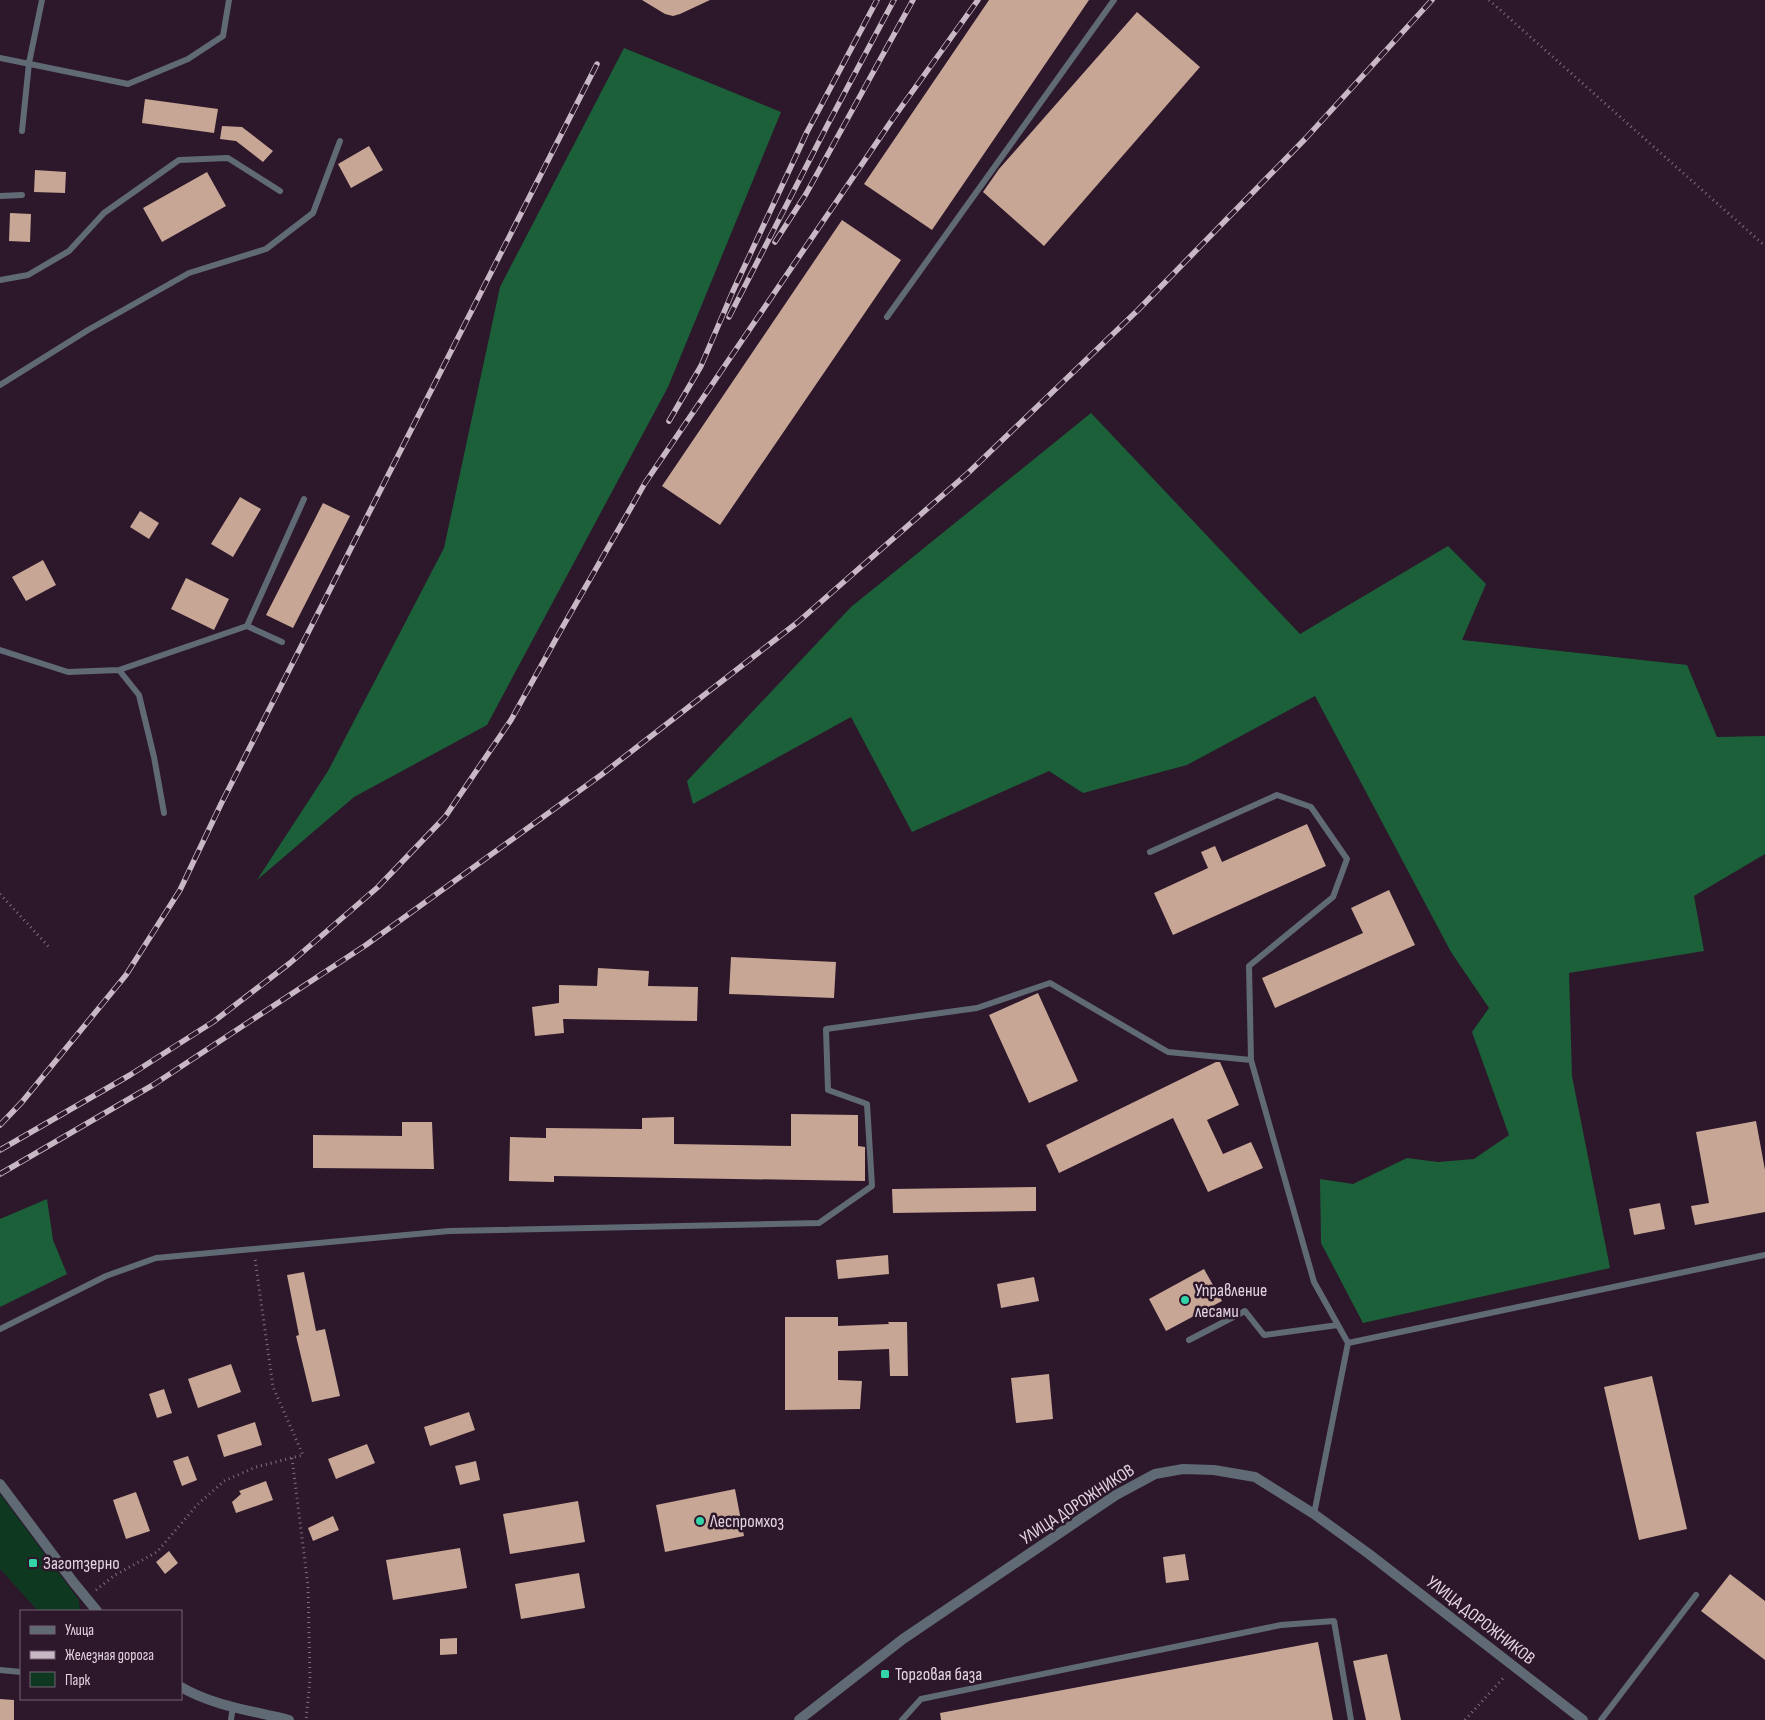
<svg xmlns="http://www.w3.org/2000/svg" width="1765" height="1720" font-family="'Sofia Sans Condensed',sans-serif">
<rect width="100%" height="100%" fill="#2c172b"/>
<path fill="#0f3820" d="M0,1494L79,1600L80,1611H38L0,1569Z"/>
<path fill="#1c6039" d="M624,48L781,112L668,387L487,725L354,797L257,880L328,771L444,548L500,287Z
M1091,413L1300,634L1448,546L1486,584L1462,640L1687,665L1717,737L1765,736V854L1694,896L1704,951L1569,973L1572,1076L1610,1268L1363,1323L1321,1243L1320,1179L1353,1184L1407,1158L1438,1162L1474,1159L1509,1135L1472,1032L1489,1008L1451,952L1315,696L1187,765L1083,793L1049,771L912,832L851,717L693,804L687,781L851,607Z
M47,1199L53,1240L67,1274L0,1307V1219Z"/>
<path fill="#c8a695" d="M642,0H710L680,14L673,16L665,14Z
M989,0H1089L932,230L864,184Z
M1137,12L1200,67L1044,246L983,192L999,169Z
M145,99L218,109L214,133L142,123Z
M222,126L242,127L273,151L263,162L236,141L220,139Z
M369,146L383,170L351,188L338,164Z
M35,170L66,172L65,193L34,192Z
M207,172L226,206L162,242L143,208Z
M10,213L31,214L30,242L9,241Z
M842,220L901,260L720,525L662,486Z
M240,497L261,509L233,557L211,544Z
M323,503L350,516L293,628L266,615Z
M140,511L159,523L149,539L130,527Z
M43,560L56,585L26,601L12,577Z
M186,578L229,599L214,630L171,609Z
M1307,824L1326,866L1173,935L1154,893L1208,868L1201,852L1215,846L1222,862Z
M1389,890L1415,945L1275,1008L1262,978L1363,933L1351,908Z
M731,957L836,962L834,998L729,994Z
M598,968L649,971L648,986L698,987L697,1021L563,1019L564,1033L535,1036L532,1007L559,1003V985L597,986Z
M1038,993L1078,1081L1029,1103L989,1015Z
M1216,1062H1220L1239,1105L1207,1120L1223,1154L1251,1142L1263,1168L1208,1192L1173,1118L1059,1173L1046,1145Z
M791,1114L858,1115V1146L865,1147V1181L554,1176V1182L509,1181L510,1137L546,1138V1128L642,1129V1118L674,1117V1144L791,1146Z
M1756,1121L1765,1170V1212L1695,1225L1691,1206L1709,1203L1696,1132Z
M402,1122H432L434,1169L313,1168V1135L402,1136Z
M1036,1187V1211L893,1213L892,1189Z
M1660,1203L1665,1229L1634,1235L1629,1209Z
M888,1255L889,1274L838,1279L836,1260Z
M1204,1269L1222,1301L1166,1331L1149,1299Z
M304,1272L316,1331L325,1329L340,1396L312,1402L296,1336L299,1335L287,1275Z
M1034,1277L1039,1301L1001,1308L997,1284Z
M785,1317H838V1326L889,1324L888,1322H907L908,1376H890L889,1349L838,1351V1380L862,1381L860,1409L785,1410Z
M231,1364L241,1392L198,1408L188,1379Z
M1049,1374L1053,1419L1016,1423L1011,1378Z
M1652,1376L1687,1529L1639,1540L1604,1387Z
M164,1389L172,1413L157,1418L149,1394Z
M469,1412L475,1430L430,1446L424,1427Z
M255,1422L262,1445L224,1457L217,1435Z
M367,1444L375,1463L336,1479L328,1459Z
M188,1456L197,1480L182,1486L173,1461Z
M476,1461L480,1480L460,1485L455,1466Z
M266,1481L273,1500L236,1513L232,1502L241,1494L239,1491Z
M735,1489L744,1536L665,1552L656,1505Z
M136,1492L150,1531L126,1539L113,1500Z
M578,1501L585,1542L510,1554L503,1514Z
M333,1516L339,1530L313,1541L308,1528Z
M460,1548L467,1588L393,1600L386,1560Z
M169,1551L178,1563L165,1574L156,1562Z
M1185,1554L1189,1580L1166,1583L1163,1557Z
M579,1573L585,1608L521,1619L515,1584Z
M1730,1574L1765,1601V1660L1701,1611Z
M457,1638V1654L440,1655V1639Z
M1318,1642L1333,1720H941L940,1713Z
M1387,1654L1401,1720H1366L1353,1661Z
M0,1699L14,1700V1720H0Z"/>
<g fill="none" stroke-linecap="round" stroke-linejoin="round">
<path stroke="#816e7f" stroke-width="3" stroke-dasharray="1 4" stroke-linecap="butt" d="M1489,0L1765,246
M0,894L49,947
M292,1458L308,1586L310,1679L306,1720
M96,1590L115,1575L157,1552L197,1505L224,1481L256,1467L303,1455L273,1387L255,1259
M1465,1720L1505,1676"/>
<path stroke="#5f6a75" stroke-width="6" d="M0,58L128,84L188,59L223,36L229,0
M22,131L29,63L42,0
M0,196L22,195
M0,280L28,275L69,251L104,213L179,160L228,158L280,191
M887,317L1114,0
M0,385L88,330L189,273L266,249L313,213L340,141
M247,626L304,499
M0,650L68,672L119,670L139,695L154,757L164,813
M119,670L247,626L282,642
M1150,852L1277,795L1311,807L1347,859L1333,897L1249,966L1251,1060
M0,1329L106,1276L156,1258L449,1231L819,1223L872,1186L867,1104L828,1090L826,1029L977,1008L1050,983L1168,1052L1251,1060L1314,1282L1348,1343
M1189,1340L1245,1311L1264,1335L1338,1325
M1314,1514L1348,1343L1765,1255
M0,1670L21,1672
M231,1720L233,1706
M902,1720L921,1699L1281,1625L1334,1621L1351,1720
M1601,1720L1696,1595"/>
<path stroke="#5f6a75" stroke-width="10" d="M0,1484L74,1583L97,1611
M181,1687C213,1706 254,1711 289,1720
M799,1720L903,1639L1116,1495L1155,1474L1183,1469L1214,1470L1255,1477L1314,1514L1369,1554L1583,1720"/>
<defs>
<path id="rail" d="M775,242L806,194L913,0
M729,317L828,124L894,0
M669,421L701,366L733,291L807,132L877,0
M0,1125L22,1102L126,975L180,890L221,804L597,64
M0,1150L130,1075L213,1022L290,963L378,887L445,817L511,720L562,628L645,483L892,120L978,0
M0,1174L153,1085L366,945L601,775L798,622L968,473L1138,310L1306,138L1432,0"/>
</defs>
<use href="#rail" stroke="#c8b8c6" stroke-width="5.5"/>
<use href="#rail" stroke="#2c172b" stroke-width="4" stroke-dasharray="11" stroke-linecap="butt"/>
</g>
<g fill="#33d4a8" stroke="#2c172b" stroke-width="2">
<circle cx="1185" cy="1300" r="5"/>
<circle cx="700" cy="1521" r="5"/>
<rect x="28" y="1558" width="10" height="10" rx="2.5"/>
<rect x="880" y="1669" width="10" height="10" rx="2.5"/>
</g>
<g text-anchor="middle" stroke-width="5" stroke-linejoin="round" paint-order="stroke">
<g font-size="18" fill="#e3d4e1" stroke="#2c172b" text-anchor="start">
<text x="1195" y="1296">Управление<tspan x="1195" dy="21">лесами</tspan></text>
<text x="710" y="1527">Леспромхоз</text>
<text x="43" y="1569">Заготзерно</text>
<text x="895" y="1680">Торговая база</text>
</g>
<g font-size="18" fill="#e3d4e1" stroke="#2c172b">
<text transform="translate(1077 1504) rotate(-33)" y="6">УЛИЦА ДОРОЖНИКОВ</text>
<text transform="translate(1481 1620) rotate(38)" y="6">УЛИЦА ДОРОЖНИКОВ</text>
</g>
</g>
<rect x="20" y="1610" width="162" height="90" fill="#2c172b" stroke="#756374"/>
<rect x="30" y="1626" width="25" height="8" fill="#5f6a75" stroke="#756374"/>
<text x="65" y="1635" font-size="15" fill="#e3d4e1">Улица</text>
<rect x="30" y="1651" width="25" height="8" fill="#c8b8c6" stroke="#756374"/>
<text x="65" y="1660" font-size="15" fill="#e3d4e1">Железная дорога</text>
<rect x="30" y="1672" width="25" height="15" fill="#0f3820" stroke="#756374"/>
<text x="65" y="1685" font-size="15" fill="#e3d4e1">Парк</text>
</svg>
